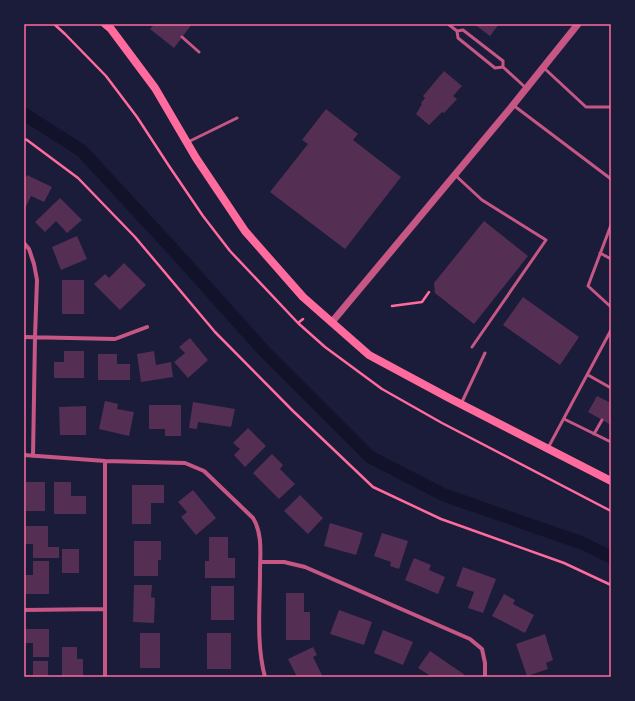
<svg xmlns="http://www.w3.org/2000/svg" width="635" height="701" font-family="Roboto,sans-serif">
<rect width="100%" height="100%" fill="#1b1b3a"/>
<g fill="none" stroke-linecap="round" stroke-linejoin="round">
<path stroke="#12122b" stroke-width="13" d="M24,114L82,151L178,255L264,351L370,457L444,495L582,543L611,557"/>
</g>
<path fill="#542f53" d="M154,24H192L174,48L150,29Z
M474,24H499L490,36Z
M444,71L462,86L453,96L457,99L444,113L442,112L429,125L416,114L422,104L421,103L425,98L423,96Z
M326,109L358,134L353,140L401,177L345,249L270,192L308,144L302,140Z
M27,175L52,187L44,202L31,196L24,210V181Z
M60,198L82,220L67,233L56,221L45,232L35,222Z
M484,221L528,256L474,324L435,293L434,283Z
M77,236L87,259L61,270L52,247Z
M124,263L146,285L120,310L94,284L105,274L109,278Z
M62,280H84V314H62Z
M523,297L579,337L560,365L503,325Z
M190,338L208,360L188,378L174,362L185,353L179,347Z
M64,351H84V378H54V362H64Z
M154,351L156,365L171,362L173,377L141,382L137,354Z
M98,354H117V364H130V380H98Z
M597,396L611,403V425L588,412Z
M105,401L118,404L117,409L134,412L129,436L99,429Z
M193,402L235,409L231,427L198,422L197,429L189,428Z
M149,405H181V436H165V429H149Z
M86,406V435H60L59,407Z
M248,428L266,446L245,467L234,455L240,449L233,443Z
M272,454L283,465L280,469L295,484L279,499L253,473Z
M26,482H45V511H26Z
M54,482H71V496H86V514H54Z
M132,485H164V503H151V524H132Z
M193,490L216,518L196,535L181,517L187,512L178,502Z
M300,495L323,518L308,534L284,511Z
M330,523L363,533L356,555L324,546Z
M24,526H48V547H59V558H33V544H24Z
M382,533L408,541L399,569L390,566L391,562L374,556Z
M209,537H228V558H235V578H205V561H209Z
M134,541H161V560H158V576H134Z
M62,549H79V573H62Z
M414,558L431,565L429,570L445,577L438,594L405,580Z
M33,561H49V594H24V575H33Z
M463,567L496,579L483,613L468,608L474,592L456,586Z
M134,585H152L151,597L155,598L154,623L133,622Z
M211,586H234V620H211Z
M286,593H304V612H310V640H286Z
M504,594L515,600L513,604L534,615L525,633L492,616Z
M339,610L372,622L364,645L330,634Z
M24,629H49V657H33V643H24Z
M383,630L413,642L403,665L374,653Z
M140,633H160V668H140Z
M207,633H231V669H207Z
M545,634L553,660L546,663L548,669L527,676L516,644Z
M62,647H77V659H83V676H62Z
M313,647L317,655L313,657L323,677H297L288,659Z
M430,651L465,675L463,677H432L418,668Z
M33,661H48V677H24V675H33Z"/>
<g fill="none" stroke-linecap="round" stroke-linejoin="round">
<path stroke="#ff6b9d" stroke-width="2.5" d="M54,24L65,34L106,76L137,117L169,166L203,216L230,251L298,323L325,347L382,389L442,423L611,511
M24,139L27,140L78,178L135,237L215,332L293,411L373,487L441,519L564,563L611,585
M392,306L422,302L429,292
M298,323L303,319"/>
<path stroke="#c65784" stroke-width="3" d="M448,24L457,31
M182,37L199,52
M503,67V61L463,30L457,31L458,38L495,68L503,67L526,88
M544,68L586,107H611
M513,105L611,179
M188,142L237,118
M455,175L482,200L546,240L472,347
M611,225L588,286L611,307
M600,253L611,259
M588,375L611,388
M461,404L485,353
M564,419L611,442
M594,434L602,420
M548,448L611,330"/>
<path stroke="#c65784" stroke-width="4" d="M24,243L29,249L34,264L37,280L35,337L33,456
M24,337L115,339L147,327
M24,455L105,461L185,463L204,471L253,518C263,534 260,555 260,572C260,607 256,644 265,677
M105,461V677
M260,562H284L305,567L470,639L482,649L485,663V677
M24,610L105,609"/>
<path stroke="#c65784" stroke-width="7" d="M332,322L513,105L578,24"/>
<path stroke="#ff6b9d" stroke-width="8" d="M105,24L111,29L155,88L196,158L245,231L303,297L369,355L449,398L611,481"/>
</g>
<rect width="635" height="701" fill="none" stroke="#1b1b3a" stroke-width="50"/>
<rect x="25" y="25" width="585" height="651" fill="none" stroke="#ff6b9d" stroke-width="1.5"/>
</svg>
